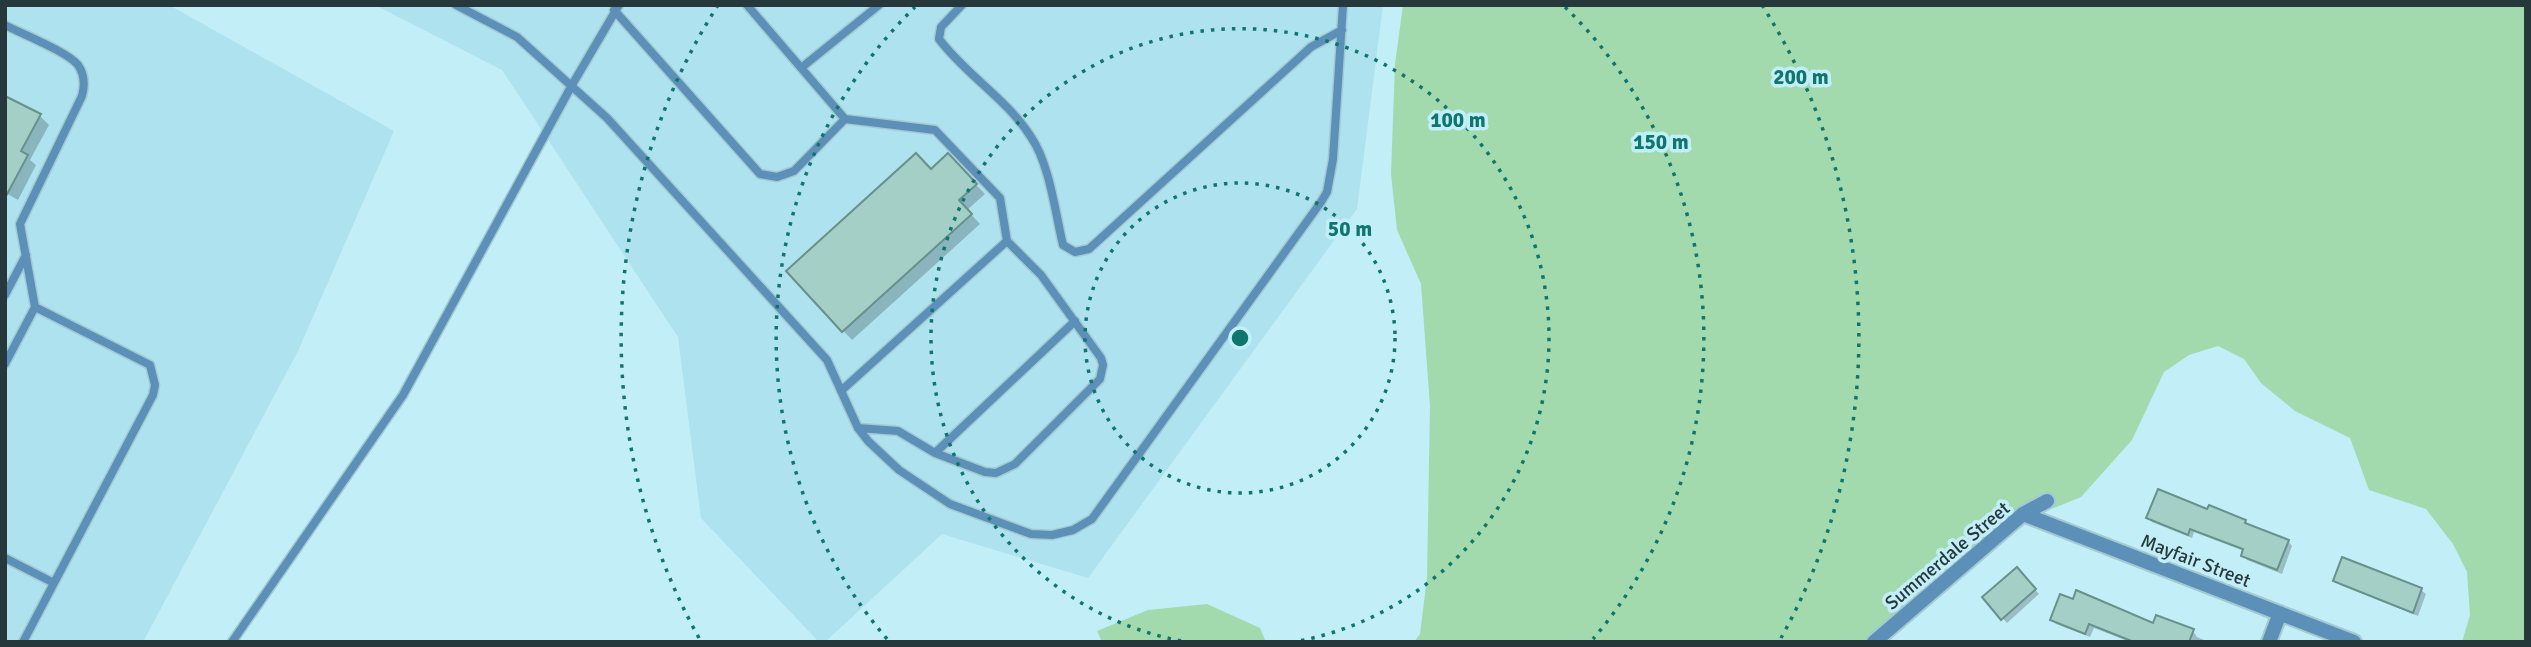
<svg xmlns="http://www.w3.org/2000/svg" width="2531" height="647" font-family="Signika,sans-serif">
<rect width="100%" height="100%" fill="#c2eef7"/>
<path fill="#ade2ee" d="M5,5H169L394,131L298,351L143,642H5Z
M375,5H1383L1357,209L1088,578L942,534L825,642H819L701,518L678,337L502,70Z"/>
<path fill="#a2daae" d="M1403,5H2526V642H2462L2470,615L2467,572L2453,544L2426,509L2369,490L2350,438L2295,411L2261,383L2244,359L2218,346L2189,355L2164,372L2132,440L2081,497L2054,508L2026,503L1866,642H1414L1420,634L1427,578L1430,406L1421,284L1397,230L1391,174L1395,64Z
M1207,604L1260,628L1266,642H1102L1097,631L1148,610Z"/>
<path fill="#0003" d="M5,98L40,116L49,125L30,160L36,165L18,200L6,193Z
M948,156L985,194L967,210L980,224L852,340L788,272L932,171Z
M2208,511L2245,521L2251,527L2288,541L2292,546L2282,574L2247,560L2243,555L2244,551L2194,532L2192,538L2152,522L2148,518Z
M2017,569L2039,594L2007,623L1984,598Z
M2335,581L2421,590L2426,594L2418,616L2340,585Z
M2052,620L2154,625L2193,631L2197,637L2209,642H2130L2094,628L2090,637L2056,624Z"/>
<path fill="#a4cfc6" stroke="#679189" stroke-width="2" d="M5,96L41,114L21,151L28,155L5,198Z
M916,153L931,169L948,153L977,184L959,200L972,214L842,332L786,271Z
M2158,489L2207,509L2209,505L2246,520L2245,523L2289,540L2277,570L2241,556L2243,549L2190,529L2188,535L2146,518Z
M2342,557L2422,588L2413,613L2333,581Z
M2017,567L2036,589L2001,620L1982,597Z
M2076,590L2153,623L2156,615L2194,629L2189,642H2134L2089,624L2085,634L2050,620L2060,594L2073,599Z"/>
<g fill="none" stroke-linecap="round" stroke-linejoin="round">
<defs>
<path id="service" d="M456,5L517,37L607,118L827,360L858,428L868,441L899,470L950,504L1031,534L1052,535L1073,530L1092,519L1321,202L1327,192L1333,159L1343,5
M747,5L845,119L935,130L1000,198L1007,241L842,390
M962,5L941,27L939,39C966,75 1007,99 1031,137C1050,165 1055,212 1063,245L1075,252L1089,249L1311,47L1342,30
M614,10L760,174L777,177L794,171L845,119
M5,25C22,34 68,52 78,65C85,75 85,85 82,96L20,224L35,307L5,364
M801,68L879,5
M5,295L26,255
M858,428L898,431L935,453L985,472L996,473L1015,464L1100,379L1103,365L1101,358L1041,275L1007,241
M935,453L1075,321
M5,558L54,583
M23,642L153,395L155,385L150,365L35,307
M232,642L403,395L572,85L619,5"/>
<path id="minor" d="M2023,514L2354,642
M1874,642L2023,514L2047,501
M2269,642L2280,613"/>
</defs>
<use href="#service" stroke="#a3cad2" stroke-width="11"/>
<use href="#minor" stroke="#a3cad2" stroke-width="18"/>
<use href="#service" stroke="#5d90b8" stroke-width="8"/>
<use href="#minor" stroke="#5d90b8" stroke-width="14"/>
</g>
<g fill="none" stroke="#0f766e" stroke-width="3.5" stroke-dasharray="3.5 7">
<circle cx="1240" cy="338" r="155"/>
<path d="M1181 641A309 309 0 1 1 1299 641"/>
<path d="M887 639A464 464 0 0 1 915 7M1565 7A464 464 0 0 1 1593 639"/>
<path d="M699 638A619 619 0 0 1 718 5M1762 5A619 619 0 0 1 1781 638"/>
</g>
<g text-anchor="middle" stroke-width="7" stroke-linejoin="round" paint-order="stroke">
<g font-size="19" fill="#27383c" stroke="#c2eef7">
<text transform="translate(1947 555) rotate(-40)" y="7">Summerdale Street</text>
<text transform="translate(2196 560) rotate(21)" y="7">Mayfair Street</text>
</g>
</g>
<circle cx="1240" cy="338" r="10" fill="#0f766e" stroke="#c2eef7" stroke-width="3.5"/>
<g font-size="21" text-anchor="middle" font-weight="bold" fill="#0f766e" stroke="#c2eef7" stroke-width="7" stroke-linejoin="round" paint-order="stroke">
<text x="1801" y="84">200 m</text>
<text x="1458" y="127">100 m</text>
<text x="1661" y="149">150 m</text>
<text x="1350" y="236">50 m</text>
</g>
<rect width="2531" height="647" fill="none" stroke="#27383c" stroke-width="14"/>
</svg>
